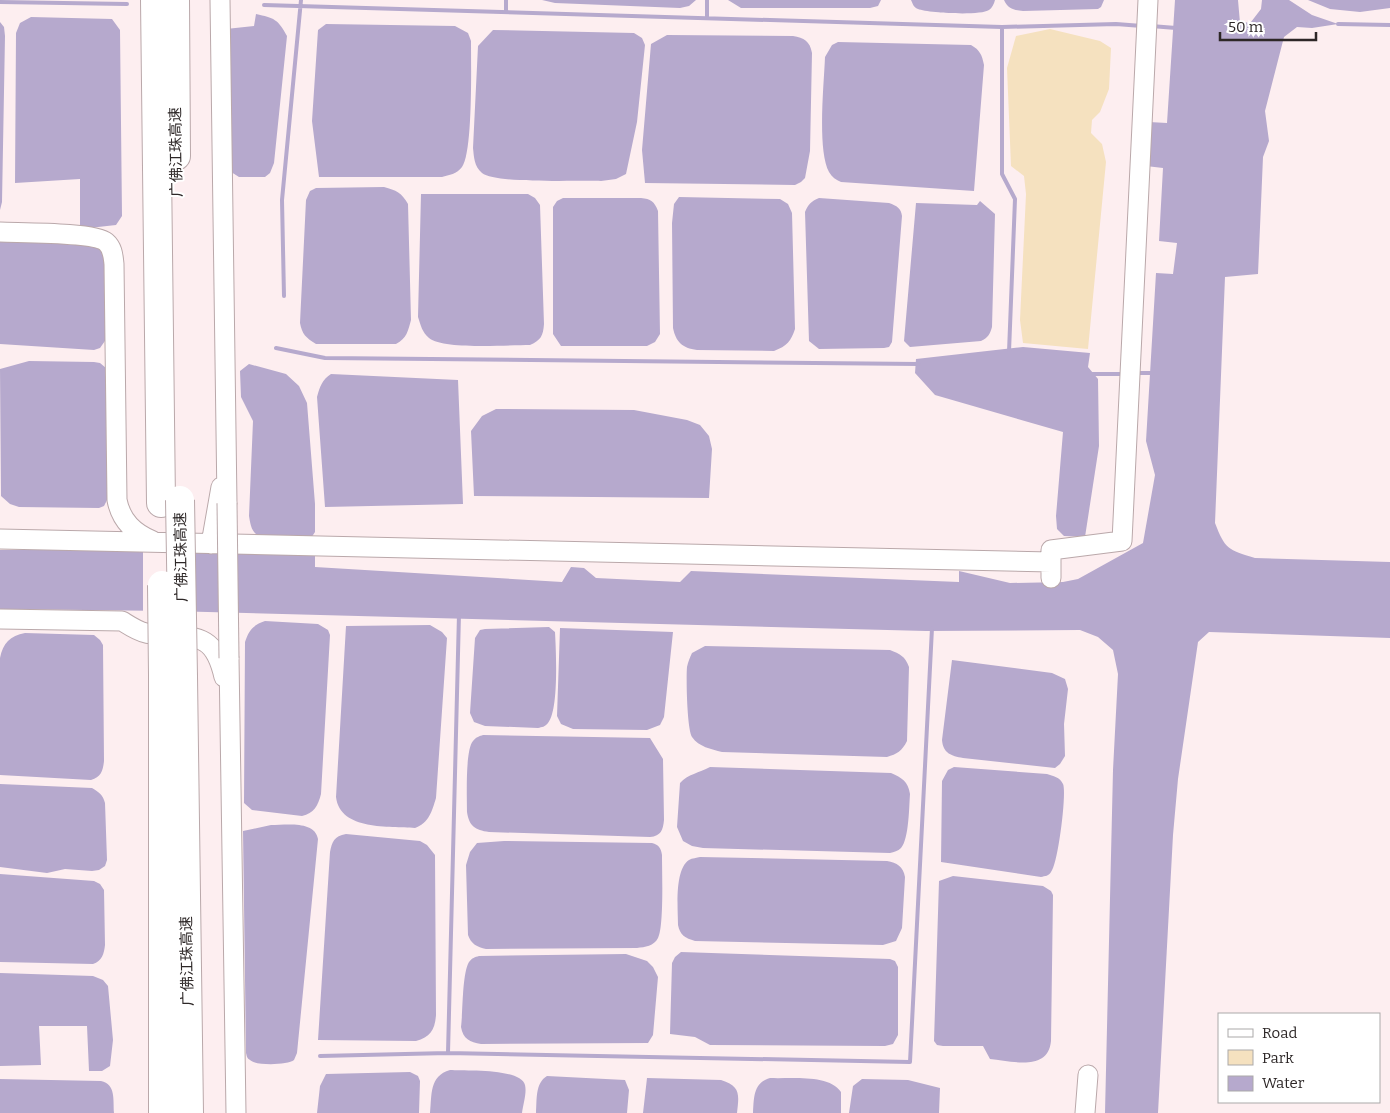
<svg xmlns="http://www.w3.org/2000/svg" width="1390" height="1113" font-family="Bitter,'Noto Sans SC',serif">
<rect width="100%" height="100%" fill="#fdeef0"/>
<path fill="#f5e1bf" d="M1050,29L1100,41L1111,48L1109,89L1100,112L1092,120L1091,133L1102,144L1106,162L1088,349L1023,343L1020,320L1026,194L1024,176L1011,166L1007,68L1016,36Z"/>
<path fill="#b6a9cd" d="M542,0H696L689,6L680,8L555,3Z
M728,0H881L878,6L870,8H741Z
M911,0H995C994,4 992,8 989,10C980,16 928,13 918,9C913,7 913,4 911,0Z
M1004,0H1104L1101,7L1098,9L1023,11C1014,10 1008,9 1004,0Z
M1175,0H1238L1240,23L1251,22L1261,9L1262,0H1289L1312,15L1338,24L1312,28L1297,27L1284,37L1265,111L1269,141L1263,157L1258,274L1225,277L1215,523C1225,549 1228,550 1255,558L1390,562V638L1209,632L1198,642L1178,779L1173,835L1158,1113H1105L1113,770L1118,674L1113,650L1098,637L1080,630L926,631L169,611L0,609V550H170L315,555V567L562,582L571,567L584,568L596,578L680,582L691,571L959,582V571L1010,583L1063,582L1078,579L1143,543L1155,475L1146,441L1156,273L1173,274L1177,243L1159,241L1163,168L1146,166L1149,122L1167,123Z
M1308,0H1390V8L1360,12L1330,9Z
M256,14C274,18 278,19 287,36L274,163L270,173L265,177H239L228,170L226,29L254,26Z
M31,17L112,19L120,30L122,216L116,225L80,229V179L15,183L16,33L20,23Z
M0,22L4,27L5,36L2,202L0,210Z
M326,24L455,26L468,33L471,41C471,64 473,152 462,167C457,174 449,175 442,177H319L312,121L318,30Z
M493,30L634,33L642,38L645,45L637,122L626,174L616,179L601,181C578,180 496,184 482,173C474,166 474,157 473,148L478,46Z
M667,35L793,36C804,38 810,41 812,53L810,151L805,178L801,182L795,185L645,183L642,150L651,44Z
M838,42L971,45C980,50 982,55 984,65L974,191L841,182C836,180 832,177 829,172C817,149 824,85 825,57L832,45Z
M384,187C396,190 402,193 408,204L411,320C408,331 407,338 396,344H316C306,338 302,334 300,323L306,200L310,191L316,188Z
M421,194H528L535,198L540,205L544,324C543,336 541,340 530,345C509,345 444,350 429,338C422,332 421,326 418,317Z
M679,197L780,199L788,204L792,213L795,329C791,341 787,346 774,351L697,350C682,348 676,342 673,328L672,223L674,204Z
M563,198H641C651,199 654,201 658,211L660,334L655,342L647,346H561L553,334V207L557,201Z
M819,198L889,203C897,206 901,208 902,216L892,342L889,347L884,348L819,349L809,341L805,212C808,205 811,201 819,198Z
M980,201L995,214L992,327C990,334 988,338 981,341L910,347L904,341L916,203L977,205Z
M0,238L89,243L100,247L106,256L107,338L100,348L94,350L0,344Z
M1023,347L1090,353L1088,367L1098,379L1099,446L1085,537L1064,536L1057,529L1056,516L1063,432L935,395L915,373L916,359Z
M29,361L94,362L100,363L106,368L109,496L104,506L99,508L19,507L10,504L1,496L0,369Z
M249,364L286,374L299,386L307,403L315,504V532L311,538C297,538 267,543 256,534C251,530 250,522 249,516L253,421L241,397L240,371Z
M331,374L458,380L463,504L325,507L317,397C320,386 322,380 331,374Z
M496,409L634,410L687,420L700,425L709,436L712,449L709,498L474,496L471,431L482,416Z
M265,621L318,624L328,630L330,635L321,794C318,806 314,813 302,816L252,810L244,803L245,642C249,630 253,625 265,621Z
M430,625L442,632L447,638L436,798C432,811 429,823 415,828C390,826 340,831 336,797L346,626Z
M549,627L555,632C556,650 559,710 548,723C545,727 542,727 538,728L485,726L474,722L470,713L475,638L480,630L485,629Z
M560,628L673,632L664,717L660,725L647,730L573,729L561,724L557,716Z
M25,633L94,635L100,640L103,645L104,761C103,771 101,777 91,780L0,775V658C3,643 10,636 25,633Z
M705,646L890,650C900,654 905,656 909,667L907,741C902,751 897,754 887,757L722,752C711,749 699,747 692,737C687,729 686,678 687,667C688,662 690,657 692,653Z
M952,660L1052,673L1065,679L1068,689L1064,724L1065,756L1060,764L1055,768L963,758C951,756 943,753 942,740Z
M483,735L650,738L663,759L664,820C663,830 661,836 650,837L489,832C475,830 469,826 467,812C467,798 465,750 473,741C476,737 480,736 483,735Z
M710,767L891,773C902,778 908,781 910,794C909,807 909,839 901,848C898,851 894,852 890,853L703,848L692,846L683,841L677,827L680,783C688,774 699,773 710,767Z
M954,767L1047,774C1053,776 1060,777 1063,784C1067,792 1058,865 1051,872C1049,876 1045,876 1041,877L941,862L942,781L948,770Z
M0,784L92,788C99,792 103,795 105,803L107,860L105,866L99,870L92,871L65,869L47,873L0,867Z
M271,825C285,825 315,820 318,839L297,1053L294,1060C288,1065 256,1066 250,1060C247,1058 247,1057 246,1053L243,831Z
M346,834L420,841L427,845L435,855L436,1015C435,1030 430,1037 416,1041L318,1040L330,852C332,842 334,836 346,834Z
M504,841L652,843C659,845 661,848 662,855C662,871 664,927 658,938C654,946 645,947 637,948L486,949C477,947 471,944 468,935L466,865L470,852L477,843Z
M700,857L887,861C897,863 903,866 905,877L902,928L896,941L883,945L695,941C685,938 680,935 678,925C678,909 674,870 689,860C692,858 697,858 700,857Z
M0,874L94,881L100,884L104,890L105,945C104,954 102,961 93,964L0,962Z
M953,876L1043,886L1051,891L1053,895L1051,1041C1048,1072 1012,1061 990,1059L983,1046H943L937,1045L934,1041L939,881Z
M681,952L890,959L895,961L898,967V1035L893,1044L885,1046L710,1045L695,1037L670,1034L672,963L675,957Z
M626,954L647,961L653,967L658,977L653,1035L648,1043L481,1044C470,1042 463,1039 461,1027C463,1012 462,974 469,962C472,958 475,957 479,956Z
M0,973L93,976L103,980L108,986L113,1040L110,1066L102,1071H89L87,1026H39L41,1065L0,1066Z
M450,1070C464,1071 521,1068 525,1085C527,1093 523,1105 522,1113H430C432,1095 429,1076 450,1070Z
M410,1072L418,1076L420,1081L419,1113H317L320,1086L326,1074Z
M547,1076L625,1080L629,1090L627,1113H536C537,1100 535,1083 547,1076Z
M647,1078L721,1080C741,1086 739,1095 737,1113H643Z
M770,1078C791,1079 829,1074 841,1092V1113H753C754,1098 753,1083 770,1078Z
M0,1079L101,1081C116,1084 113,1100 114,1113H0Z
M862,1079L908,1080L940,1088L939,1113H849L853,1086Z"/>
<path fill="#fdeef0" d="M143,548H170L195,614L143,613Z"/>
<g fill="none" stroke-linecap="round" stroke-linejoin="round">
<path stroke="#b6a9cd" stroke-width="4" d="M0,2L127,4
M264,5L1002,27L1116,24L1142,26
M506,12V0
M707,18V0
M1338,24L1390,25
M1151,26L1176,28
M1002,27V174L1015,199L1009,352
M284,296L282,200L301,0
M276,348L325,358L919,364
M1136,373H1154
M1091,374H1124
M448,1053L459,614
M320,1056L448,1053L910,1062L932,628"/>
<defs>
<path id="minor" d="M220,0L227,503
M0,232C20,233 94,232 106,242C113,248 113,256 114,264L117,500C121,521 134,533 153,541
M0,539L1051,562
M211,544L221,487
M1051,578V550L1122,541L1148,0
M0,619L122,621C130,626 137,631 146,633C152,635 159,634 166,635C202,637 215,638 224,677
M229,658L236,1113
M1085,1113L1088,1075"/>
<path id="highway" d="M155,0L161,503
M175,0L176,156
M183,677L189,1113
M163,1113V675"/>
</defs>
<use href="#minor" stroke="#baa8aa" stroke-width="21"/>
<use href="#highway" stroke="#baa8aa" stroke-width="30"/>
<use href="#minor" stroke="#fff" stroke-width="19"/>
<use href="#highway" stroke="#fff" stroke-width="28"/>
<defs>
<path id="minor-bridge" d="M227,503L229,658"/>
<path id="highway-bridge" d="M180,500L183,677
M162,585L163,675"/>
</defs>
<use href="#minor-bridge" stroke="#baa8aa" stroke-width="21" stroke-linecap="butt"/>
<use href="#highway-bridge" stroke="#baa8aa" stroke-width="30" stroke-linecap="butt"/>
<use href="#minor-bridge" stroke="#fff" stroke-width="19"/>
<use href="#highway-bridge" stroke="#fff" stroke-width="28"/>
</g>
<g text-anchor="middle" stroke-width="4" stroke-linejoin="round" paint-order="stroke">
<g font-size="15" fill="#2d2727" stroke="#fff">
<text transform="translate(176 152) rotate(-91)" y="5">广佛江珠高速</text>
<text transform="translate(181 557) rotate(-91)" y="5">广佛江珠高速</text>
<text transform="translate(187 961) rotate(-91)" y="5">广佛江珠高速</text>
</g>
</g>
<rect x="1218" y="1013" width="162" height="90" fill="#ffffff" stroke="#aba9a9"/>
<rect x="1228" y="1029" width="25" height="8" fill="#ffffff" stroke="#aba9a9"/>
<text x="1262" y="1038" font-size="15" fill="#2d2727">Road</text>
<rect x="1228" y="1050" width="25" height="15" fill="#f5e1bf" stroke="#aba9a9"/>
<text x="1262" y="1063" font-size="15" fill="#2d2727">Park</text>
<rect x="1228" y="1076" width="25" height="15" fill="#b6a9cd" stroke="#aba9a9"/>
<text x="1262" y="1088" font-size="15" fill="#2d2727">Water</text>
<path d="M1220 32v8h96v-8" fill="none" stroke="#2d2727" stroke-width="2.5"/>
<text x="1228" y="32" font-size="15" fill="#2d2727" stroke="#ffffff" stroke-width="4" paint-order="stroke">50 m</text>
</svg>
